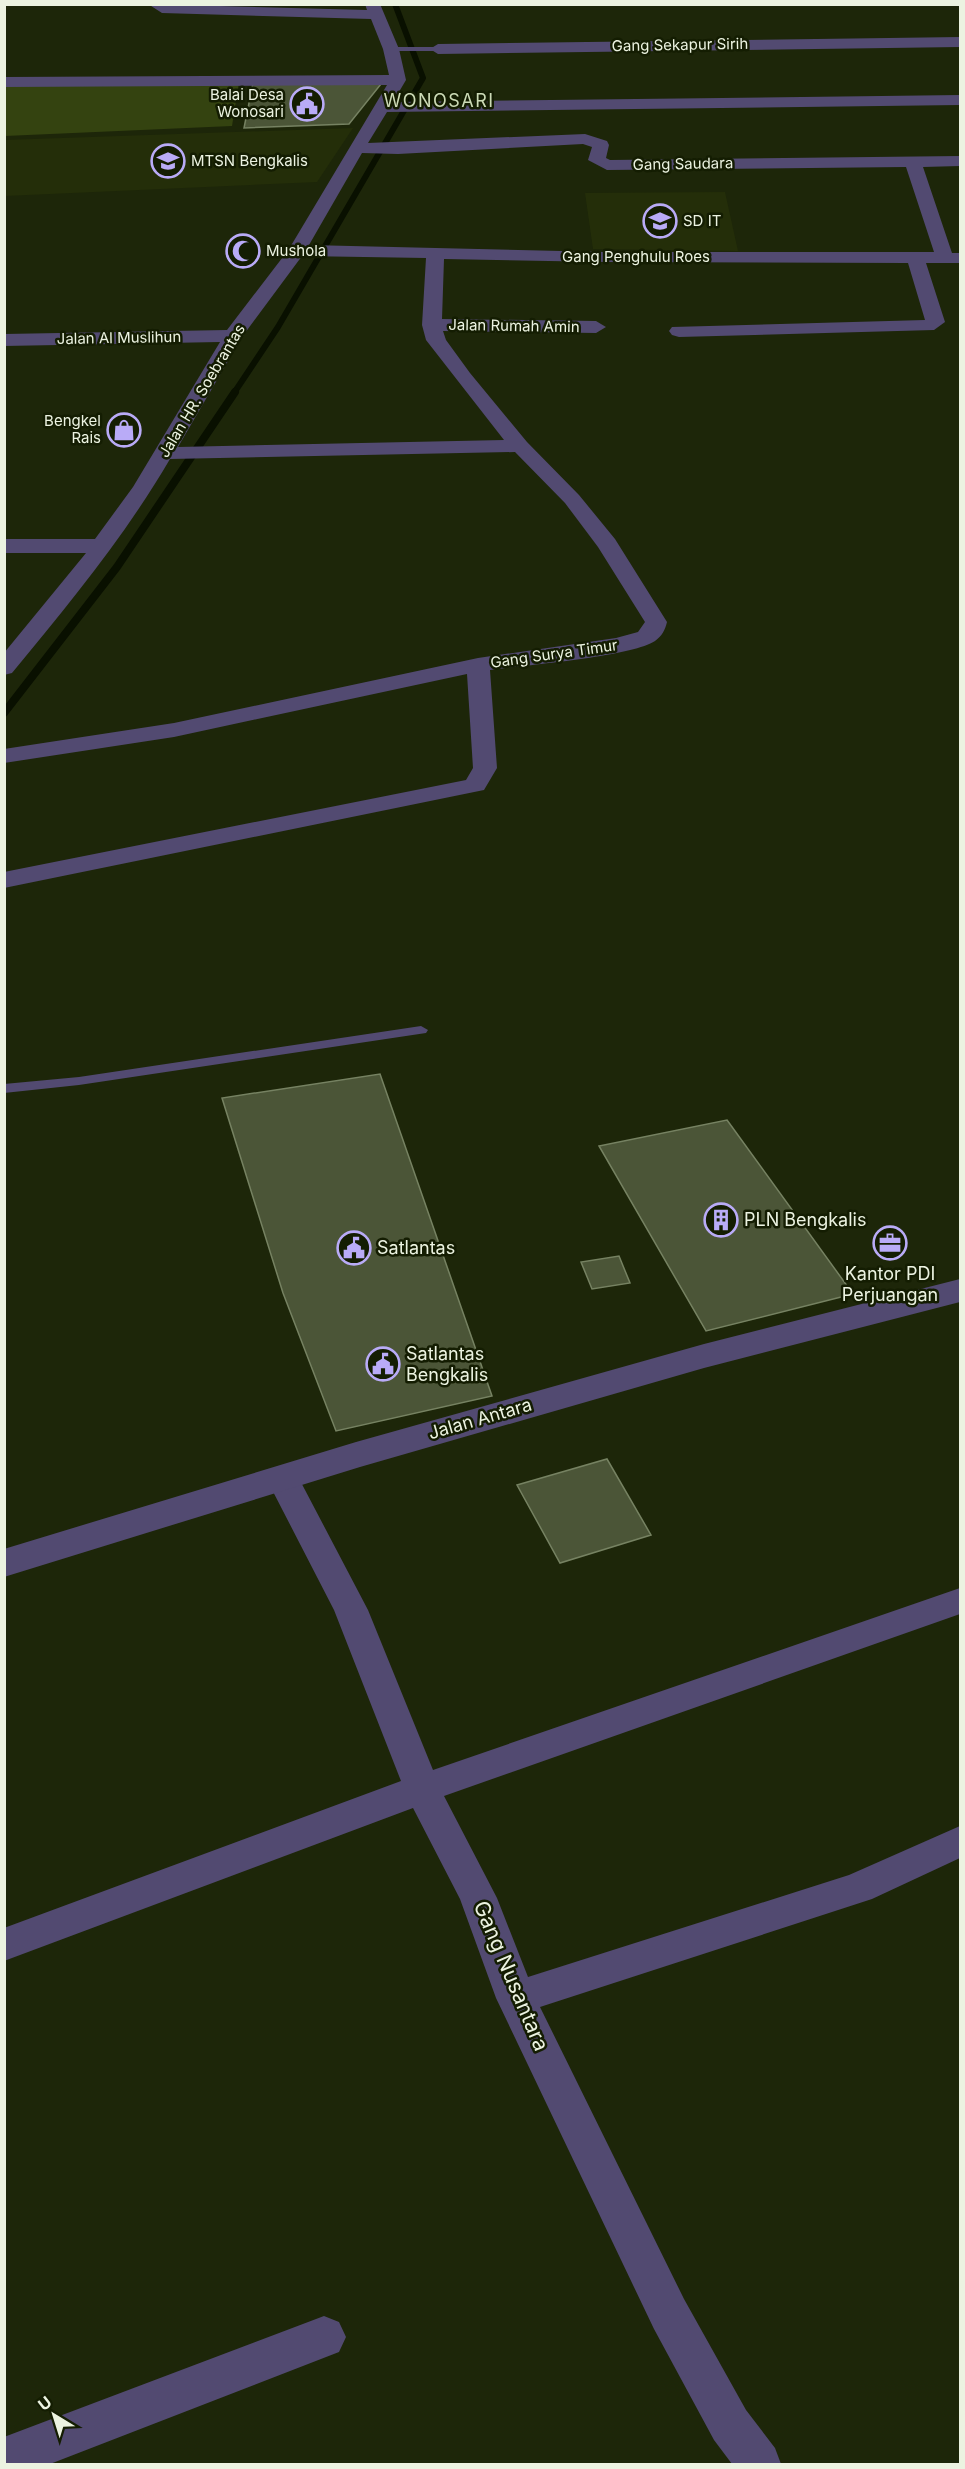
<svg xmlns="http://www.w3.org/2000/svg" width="965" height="2469" font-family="Inter,sans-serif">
<rect width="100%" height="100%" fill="#1d2609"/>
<path fill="#242e09" d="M353,128L317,182L5,196V140Z
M725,192L738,251L593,249L585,193Z"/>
<path fill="#344310" d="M239,82L232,126L5,136L4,85Z"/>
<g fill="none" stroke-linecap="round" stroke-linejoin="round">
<path stroke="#091000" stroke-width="6" d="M234,393L278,327L423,78L395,4"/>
<path stroke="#091000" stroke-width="8" d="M4,713L117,567L235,392"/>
</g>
<path fill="#4b5537" stroke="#768262" stroke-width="1.5" d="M253,83L381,84L349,124L244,128Z
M380,1074L492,1396L336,1431L283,1293L222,1098Z
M727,1120L853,1294L706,1331L599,1146Z
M619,1256L630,1283L592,1289L581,1262Z
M607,1459L651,1535L560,1563L517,1485Z"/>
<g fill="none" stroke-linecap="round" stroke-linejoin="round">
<path fill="#524a71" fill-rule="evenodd" d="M391,47H438L442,49L438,51H388V47Z
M421,1026L428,1030L426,1033L79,1085L4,1093V1084L79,1077Z"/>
<path fill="#524a71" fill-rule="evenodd" d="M148,4L367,10L365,4H380L399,49L406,80L393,102L960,95V105L387,112L368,143L585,134L607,141L609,145L606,158L610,160L960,156V166L923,167L952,253H960V263H926L945,322L934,330L679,337L672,335L669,331L672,327L925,320L908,263L604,262L444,259L442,319L596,321L606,327L596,333L443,331L446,340L470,373L527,442L579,495L615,539L667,622C665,630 662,636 655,641C630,657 525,665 490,670L497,768L484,790L4,888V872L466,780L473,768L467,674L174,737L4,763V749L174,723L478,658L616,638L638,632L645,622L598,547L565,503L515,452L170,459C125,536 69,604 12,673L4,675V653L86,553H4V539H95L133,487L220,342L4,346V334L227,330L289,249L387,85L4,87V77L389,75L383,49L371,19L162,13ZM583,144L592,147L588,160L607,170L906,167L934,252H604L309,245L362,153L398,154ZM302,256L426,258L422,325L426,340L504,440L178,447L242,337Z
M960,37V47L438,54L430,49L438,44Z
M282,1466L294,1469L368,1610L433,1770L960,1588V1614L444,1796L497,1898L528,1977L849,1875L960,1826V1858L872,1899L540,2007L684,2299L746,2410L775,2448L781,2464H732L714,2440L654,2329L496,1998L460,1899L413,1808L4,1961V1928L401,1781L334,1610L266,1478L270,1469Z
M324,2316L339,2322L346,2337L339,2352L50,2464H4V2437Z"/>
<path fill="#524a71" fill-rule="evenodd" d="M960,1279V1302L704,1368L360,1467L4,1577V1549L356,1442L704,1344Z"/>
</g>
<defs>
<symbol id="civic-ring" viewBox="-11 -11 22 22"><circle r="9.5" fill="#141d02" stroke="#b9abf7" stroke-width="1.5"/><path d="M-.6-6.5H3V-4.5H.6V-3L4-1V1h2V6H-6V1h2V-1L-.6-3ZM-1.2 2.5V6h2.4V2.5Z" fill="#b9abf7"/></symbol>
<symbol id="school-ring" viewBox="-11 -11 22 22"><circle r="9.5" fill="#141d02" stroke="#b9abf7" stroke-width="1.5"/><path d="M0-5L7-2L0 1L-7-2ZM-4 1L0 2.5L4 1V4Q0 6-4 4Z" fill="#b9abf7"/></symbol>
<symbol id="mosque-ring" viewBox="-11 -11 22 22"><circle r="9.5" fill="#141d02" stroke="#b9abf7" stroke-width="1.5"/><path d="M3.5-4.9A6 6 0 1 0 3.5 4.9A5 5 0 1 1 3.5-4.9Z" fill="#b9abf7"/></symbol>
<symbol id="shop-ring" viewBox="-11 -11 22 22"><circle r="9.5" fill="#141d02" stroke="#b9abf7" stroke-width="1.5"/><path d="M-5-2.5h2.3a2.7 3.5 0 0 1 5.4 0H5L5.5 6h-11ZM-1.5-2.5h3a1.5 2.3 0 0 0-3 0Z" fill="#b9abf7"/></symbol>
<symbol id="building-ring" viewBox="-11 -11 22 22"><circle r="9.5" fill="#141d02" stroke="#b9abf7" stroke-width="1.5"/><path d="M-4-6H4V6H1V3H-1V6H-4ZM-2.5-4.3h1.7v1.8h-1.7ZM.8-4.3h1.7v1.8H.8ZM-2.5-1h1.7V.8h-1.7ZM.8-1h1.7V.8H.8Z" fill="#b9abf7"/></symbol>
<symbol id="office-ring" viewBox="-11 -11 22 22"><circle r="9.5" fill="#141d02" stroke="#b9abf7" stroke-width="1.5"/><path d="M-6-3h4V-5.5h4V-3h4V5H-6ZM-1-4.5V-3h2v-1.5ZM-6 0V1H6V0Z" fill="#b9abf7"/></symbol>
</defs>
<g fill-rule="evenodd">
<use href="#civic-ring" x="288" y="85" width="38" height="38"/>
<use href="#school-ring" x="149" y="142" width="38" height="38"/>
<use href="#school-ring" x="641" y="202" width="38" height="38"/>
<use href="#mosque-ring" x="224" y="232" width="38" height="38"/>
<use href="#shop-ring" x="105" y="411" width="38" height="38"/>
<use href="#building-ring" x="702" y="1201" width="38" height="38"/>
<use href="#office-ring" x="871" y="1224" width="38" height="38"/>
<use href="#civic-ring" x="335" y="1229" width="38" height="38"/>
<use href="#civic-ring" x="364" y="1345" width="38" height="38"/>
</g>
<g text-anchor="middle" stroke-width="5" stroke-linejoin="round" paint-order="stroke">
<g font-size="15" fill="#ecf3e1" stroke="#141d02">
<text transform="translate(680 45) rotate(-1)" y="5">Gang Sekapur Sirih</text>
<text transform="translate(683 164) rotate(-1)" y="5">Gang Saudara</text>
<text x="636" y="262">Gang Penghulu Roes</text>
<text transform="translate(514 326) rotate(1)" y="5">Jalan Rumah Amin</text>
<text transform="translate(119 338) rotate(-1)" y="5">Jalan Al Muslihun</text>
<text transform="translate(202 391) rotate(-59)" y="5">Jalan HR. Soebrantas</text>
<text transform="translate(554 654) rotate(-8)" y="5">Gang Surya Timur</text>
</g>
<g font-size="15" fill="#ecf3e1" stroke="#141d02" text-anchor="start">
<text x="284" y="100" text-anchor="end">Balai Desa<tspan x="284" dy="17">Wonosari</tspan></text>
<text x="191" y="166">MTSN Bengkalis</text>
<text x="683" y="226">SD IT</text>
<text x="266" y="256">Mushola</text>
<text x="101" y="426" text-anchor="end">Bengkel<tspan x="101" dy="17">Rais</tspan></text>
</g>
<g font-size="18" letter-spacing="1.5" fill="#ccdab6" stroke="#141d02">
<text x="439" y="107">WONOSARI</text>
</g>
<g font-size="18" fill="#ecf3e1" stroke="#141d02" text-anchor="start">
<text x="744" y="1226">PLN Bengkalis</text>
<text x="377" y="1254">Satlantas</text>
<text x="890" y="1280" text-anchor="middle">Kantor PDI<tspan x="890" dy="21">Perjuangan</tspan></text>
<text x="406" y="1360">Satlantas<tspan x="406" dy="21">Bengkalis</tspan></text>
</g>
<g font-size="18" fill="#ecf3e1" stroke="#141d02">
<text transform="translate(480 1419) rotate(-16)" y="6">Jalan Antara</text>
</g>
<g font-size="21" fill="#ecf3e1" stroke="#141d02">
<text transform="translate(511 1976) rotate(67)" y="7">Gang Nusantara</text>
</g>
</g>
<rect width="965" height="2469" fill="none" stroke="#ecf3e1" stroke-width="12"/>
<g transform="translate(54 2415) rotate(322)" stroke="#141d02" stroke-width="4.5" paint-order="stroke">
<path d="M0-4.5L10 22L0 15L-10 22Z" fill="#ecf3e1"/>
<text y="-9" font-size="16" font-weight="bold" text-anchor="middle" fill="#ecf3e1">U</text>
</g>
</svg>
